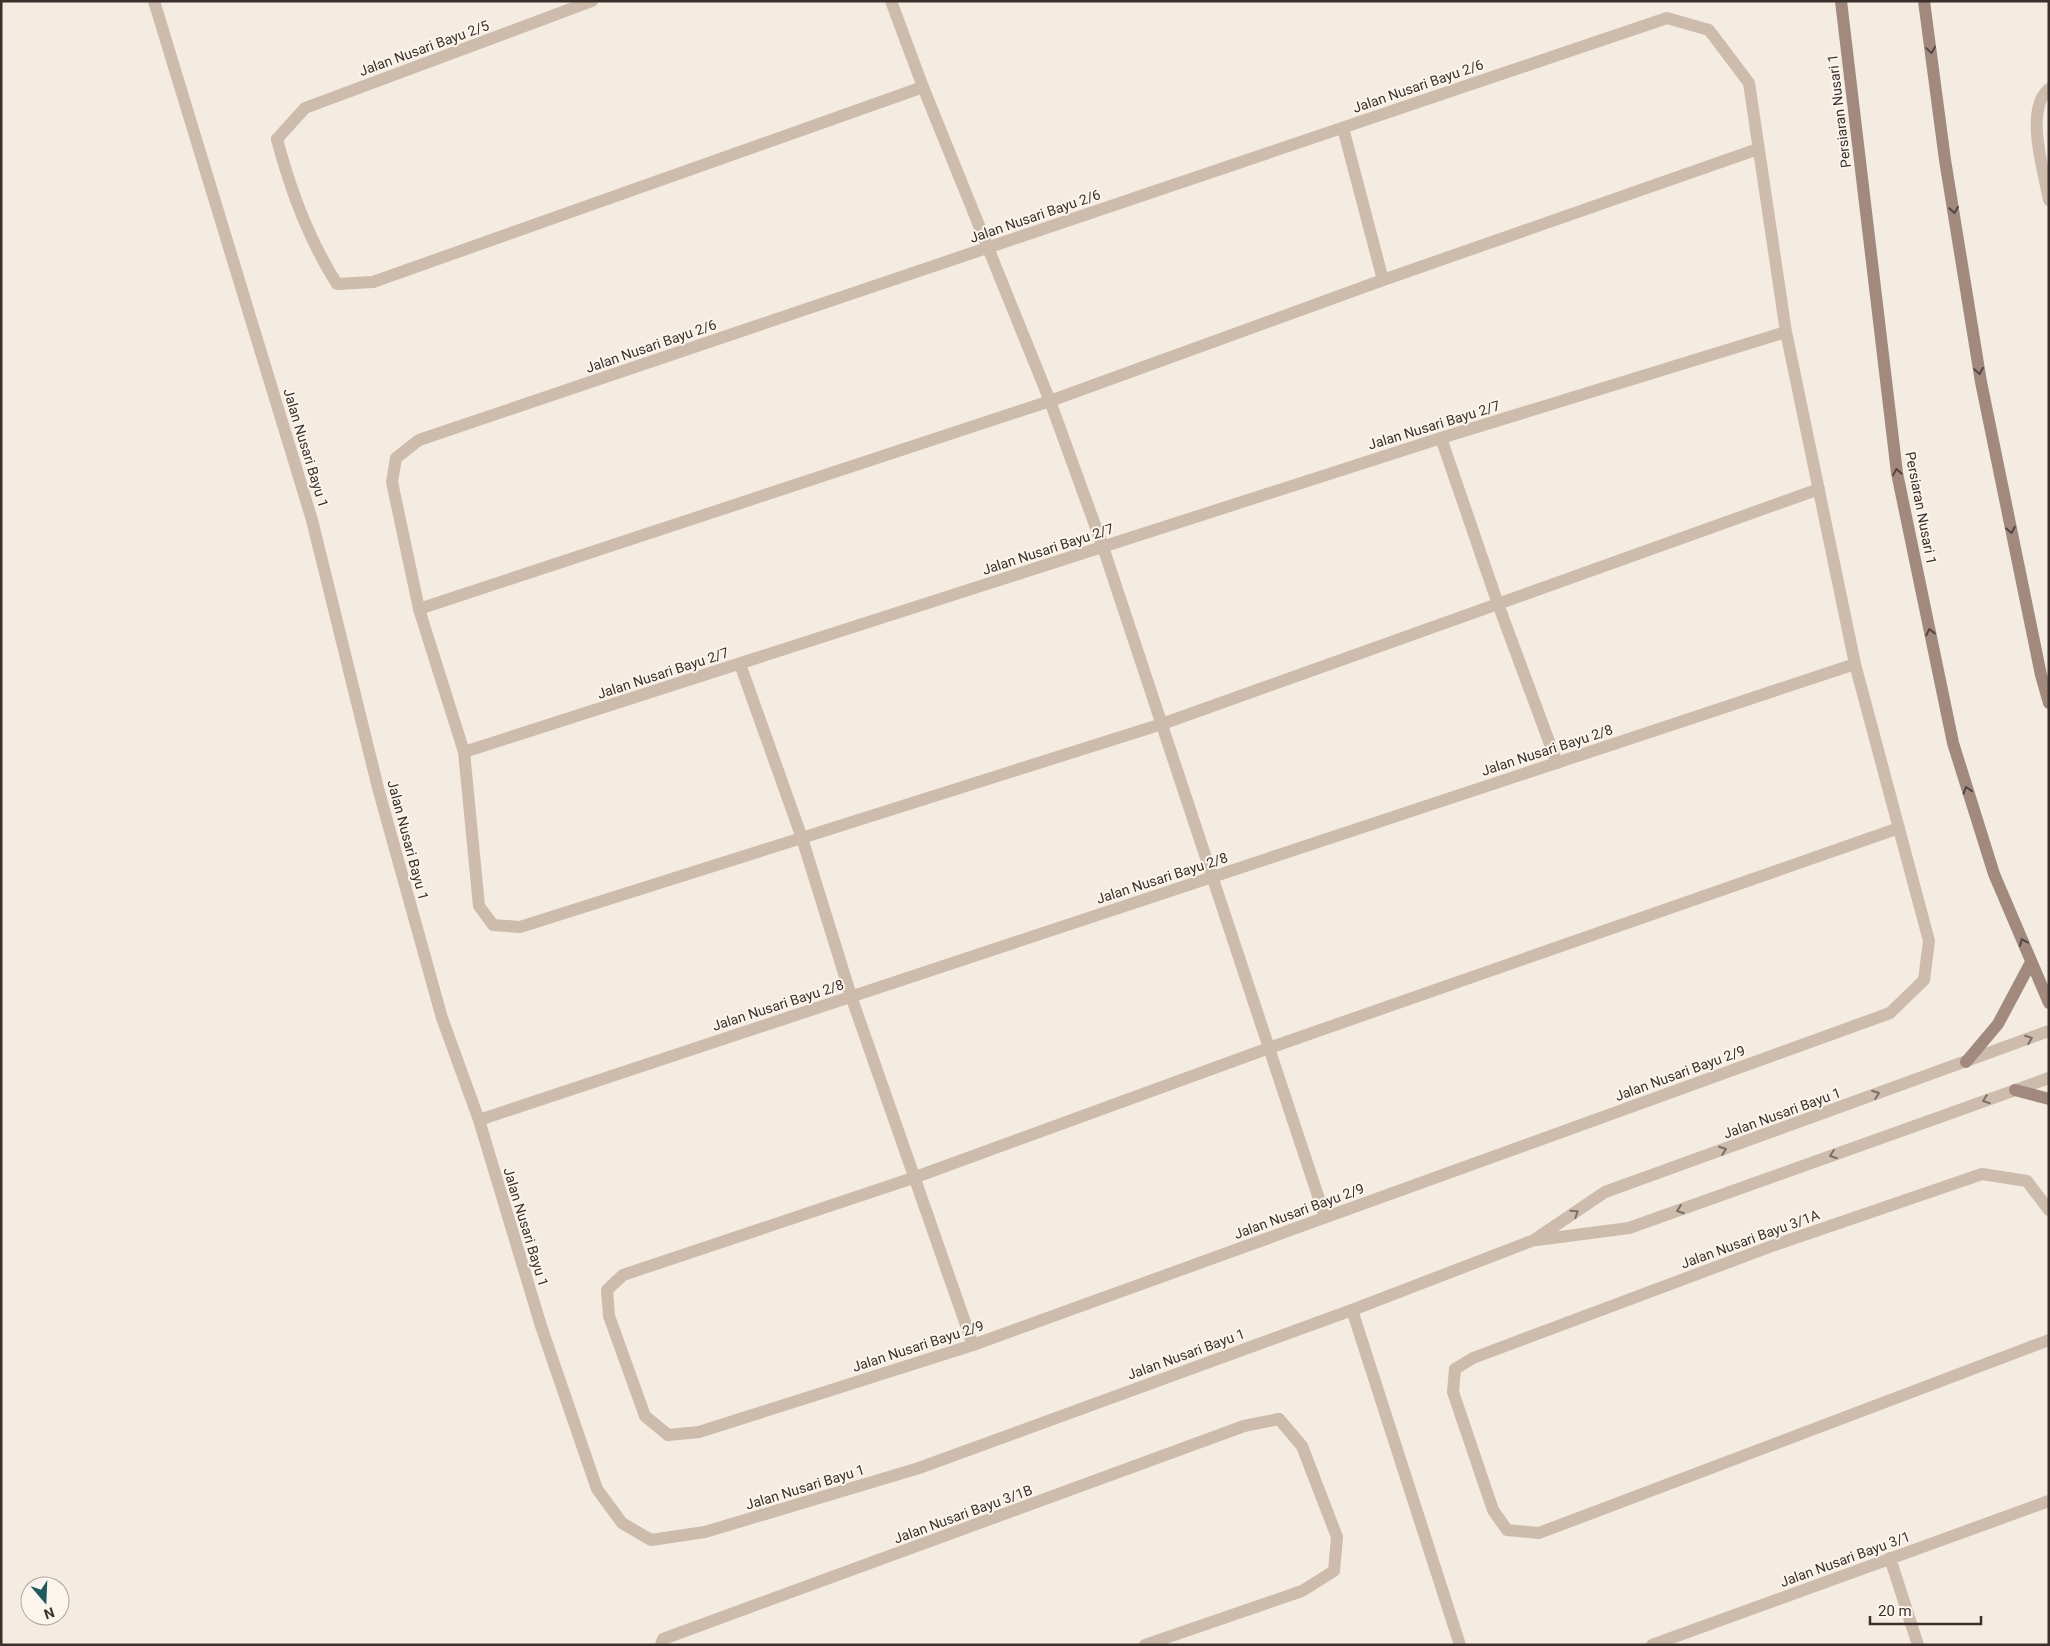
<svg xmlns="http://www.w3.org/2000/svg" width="2050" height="1646" font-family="Roboto,sans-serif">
<rect width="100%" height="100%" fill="#f4ebe1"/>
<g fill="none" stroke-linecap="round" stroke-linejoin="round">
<path stroke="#cdbbac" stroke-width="12" d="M2049,89C2024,109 2044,172 2049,200
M1343,128L1383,280
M277,139C290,189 309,240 337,284L373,282L923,87
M1441,438L1498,604L1557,763
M419,609L1050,401L1383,280L1758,149
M740,664L802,838L851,996L973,1345
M464,752L479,906L493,925L520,927L1162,724L1819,489
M1455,1369L1453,1392L1493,1510L1507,1530L1539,1533L2049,1340
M668,1435L645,1416L609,1316L607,1290L623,1275L913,1178L1269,1048L1899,828
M1145,1645L1302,1591L1334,1571L1337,1537L1302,1446L1279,1419"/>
<path stroke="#cdbbac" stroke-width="12" d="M154,1L312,520L378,788L442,1018L479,1120L541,1326L597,1489L622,1523L651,1540L705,1532L919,1468L1352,1310L1534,1240L1605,1192L2049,1031
M891,1L923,87L1050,401L1103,547L1325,1217
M277,139L305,108L592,1
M479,1120L1855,664
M1537,1240L1629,1228L2049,1078
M1352,1310L1460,1645
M1455,1369L1473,1358L1772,1246L1982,1174L2027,1181L2049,1210
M668,1435L699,1432L973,1345L1890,1013L1924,980L1929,941L1855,664L1786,332L1749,83L1709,30L1667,18L419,440L396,458L392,482L419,609L464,752L1441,438L1786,332
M1890,1558L1918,1645
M661,1645L663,1639L1244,1426L1279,1419
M1652,1645L2049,1501"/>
<path stroke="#a18a7d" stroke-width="12" d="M1841,1L1897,473L1953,743L1994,874L2049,1003
M1924,1L1945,160L1981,382L2041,675L2049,703
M1966,1062L1998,1024L2031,962
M2015,1090L2049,1099"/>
</g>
<defs><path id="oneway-chevron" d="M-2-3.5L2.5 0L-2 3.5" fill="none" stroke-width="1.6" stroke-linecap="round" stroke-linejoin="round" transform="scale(1.25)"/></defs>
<g stroke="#544640">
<use href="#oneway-chevron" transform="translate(1931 50) rotate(82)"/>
<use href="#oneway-chevron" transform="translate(1954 210) rotate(81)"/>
<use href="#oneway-chevron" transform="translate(1979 371) rotate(81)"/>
<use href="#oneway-chevron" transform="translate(1897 472) rotate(-99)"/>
<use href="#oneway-chevron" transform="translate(2011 530) rotate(79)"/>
<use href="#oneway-chevron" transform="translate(1930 632) rotate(-102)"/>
<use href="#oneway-chevron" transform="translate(1967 790) rotate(-107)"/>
<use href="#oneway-chevron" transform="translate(2023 942) rotate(-113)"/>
</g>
<g stroke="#7d6f65">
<use href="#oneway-chevron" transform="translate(2029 1039) rotate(-20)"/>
<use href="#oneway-chevron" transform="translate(1876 1094) rotate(-20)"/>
<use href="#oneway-chevron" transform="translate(1986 1100) rotate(160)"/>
<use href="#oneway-chevron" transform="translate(1723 1150) rotate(-20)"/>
<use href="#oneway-chevron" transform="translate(1833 1155) rotate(160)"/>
<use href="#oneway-chevron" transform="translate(1680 1210) rotate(160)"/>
<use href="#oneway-chevron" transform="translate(1575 1213) rotate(-34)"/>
</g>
<g text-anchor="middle" stroke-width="4" stroke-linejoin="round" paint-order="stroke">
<g font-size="14" fill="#3b302b" stroke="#fbf5ee">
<text transform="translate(424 48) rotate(-20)" y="5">Jalan Nusari Bayu 2/5</text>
<text transform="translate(1418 86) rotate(-19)" y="5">Jalan Nusari Bayu 2/6</text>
<text transform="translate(1839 111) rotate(-97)" y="5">Persiaran Nusari 1</text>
<text transform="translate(1035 216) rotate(-19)" y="5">Jalan Nusari Bayu 2/6</text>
<text transform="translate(651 346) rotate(-19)" y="5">Jalan Nusari Bayu 2/6</text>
<text transform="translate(1434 425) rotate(-17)" y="5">Jalan Nusari Bayu 2/7</text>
<text transform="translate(306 448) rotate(73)" y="5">Jalan Nusari Bayu 1</text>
<text transform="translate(1921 508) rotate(79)" y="5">Persiaran Nusari 1</text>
<text transform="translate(1048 549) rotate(-18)" y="5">Jalan Nusari Bayu 2/7</text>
<text transform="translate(663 673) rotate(-18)" y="5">Jalan Nusari Bayu 2/7</text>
<text transform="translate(1547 750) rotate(-18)" y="5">Jalan Nusari Bayu 2/8</text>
<text transform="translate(408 840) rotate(75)" y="5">Jalan Nusari Bayu 1</text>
<text transform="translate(1162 878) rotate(-18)" y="5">Jalan Nusari Bayu 2/8</text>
<text transform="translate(778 1005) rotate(-18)" y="5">Jalan Nusari Bayu 2/8</text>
<text transform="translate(1680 1073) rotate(-20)" y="5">Jalan Nusari Bayu 2/9</text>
<text transform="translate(1782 1113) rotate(-20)" y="5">Jalan Nusari Bayu 1</text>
<text transform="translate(1299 1211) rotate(-20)" y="5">Jalan Nusari Bayu 2/9</text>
<text transform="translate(526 1227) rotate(73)" y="5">Jalan Nusari Bayu 1</text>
<text transform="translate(1750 1239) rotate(-20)" y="5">Jalan Nusari Bayu 3/1A</text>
<text transform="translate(918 1346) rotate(-18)" y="5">Jalan Nusari Bayu 2/9</text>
<text transform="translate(1186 1354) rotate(-20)" y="5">Jalan Nusari Bayu 1</text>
<text transform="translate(805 1487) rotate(-17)" y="5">Jalan Nusari Bayu 1</text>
<text transform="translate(963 1514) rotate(-20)" y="5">Jalan Nusari Bayu 3/1B</text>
<text transform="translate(1845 1559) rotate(-20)" y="5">Jalan Nusari Bayu 3/1</text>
</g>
</g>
<rect width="2050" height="1646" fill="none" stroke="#3b302b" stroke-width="5"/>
<g transform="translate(45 1601) rotate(161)"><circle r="24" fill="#fbf5ee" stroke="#aea6a0"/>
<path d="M0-4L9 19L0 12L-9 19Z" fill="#1f5a5e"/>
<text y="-8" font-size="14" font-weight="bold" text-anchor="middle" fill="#3b302b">N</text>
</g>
<path d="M1870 1616v8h111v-8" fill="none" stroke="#3b302b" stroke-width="2.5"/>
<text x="1878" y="1616" font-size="15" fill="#3b302b" stroke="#fbf5ee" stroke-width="4" paint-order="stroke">20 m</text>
</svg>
